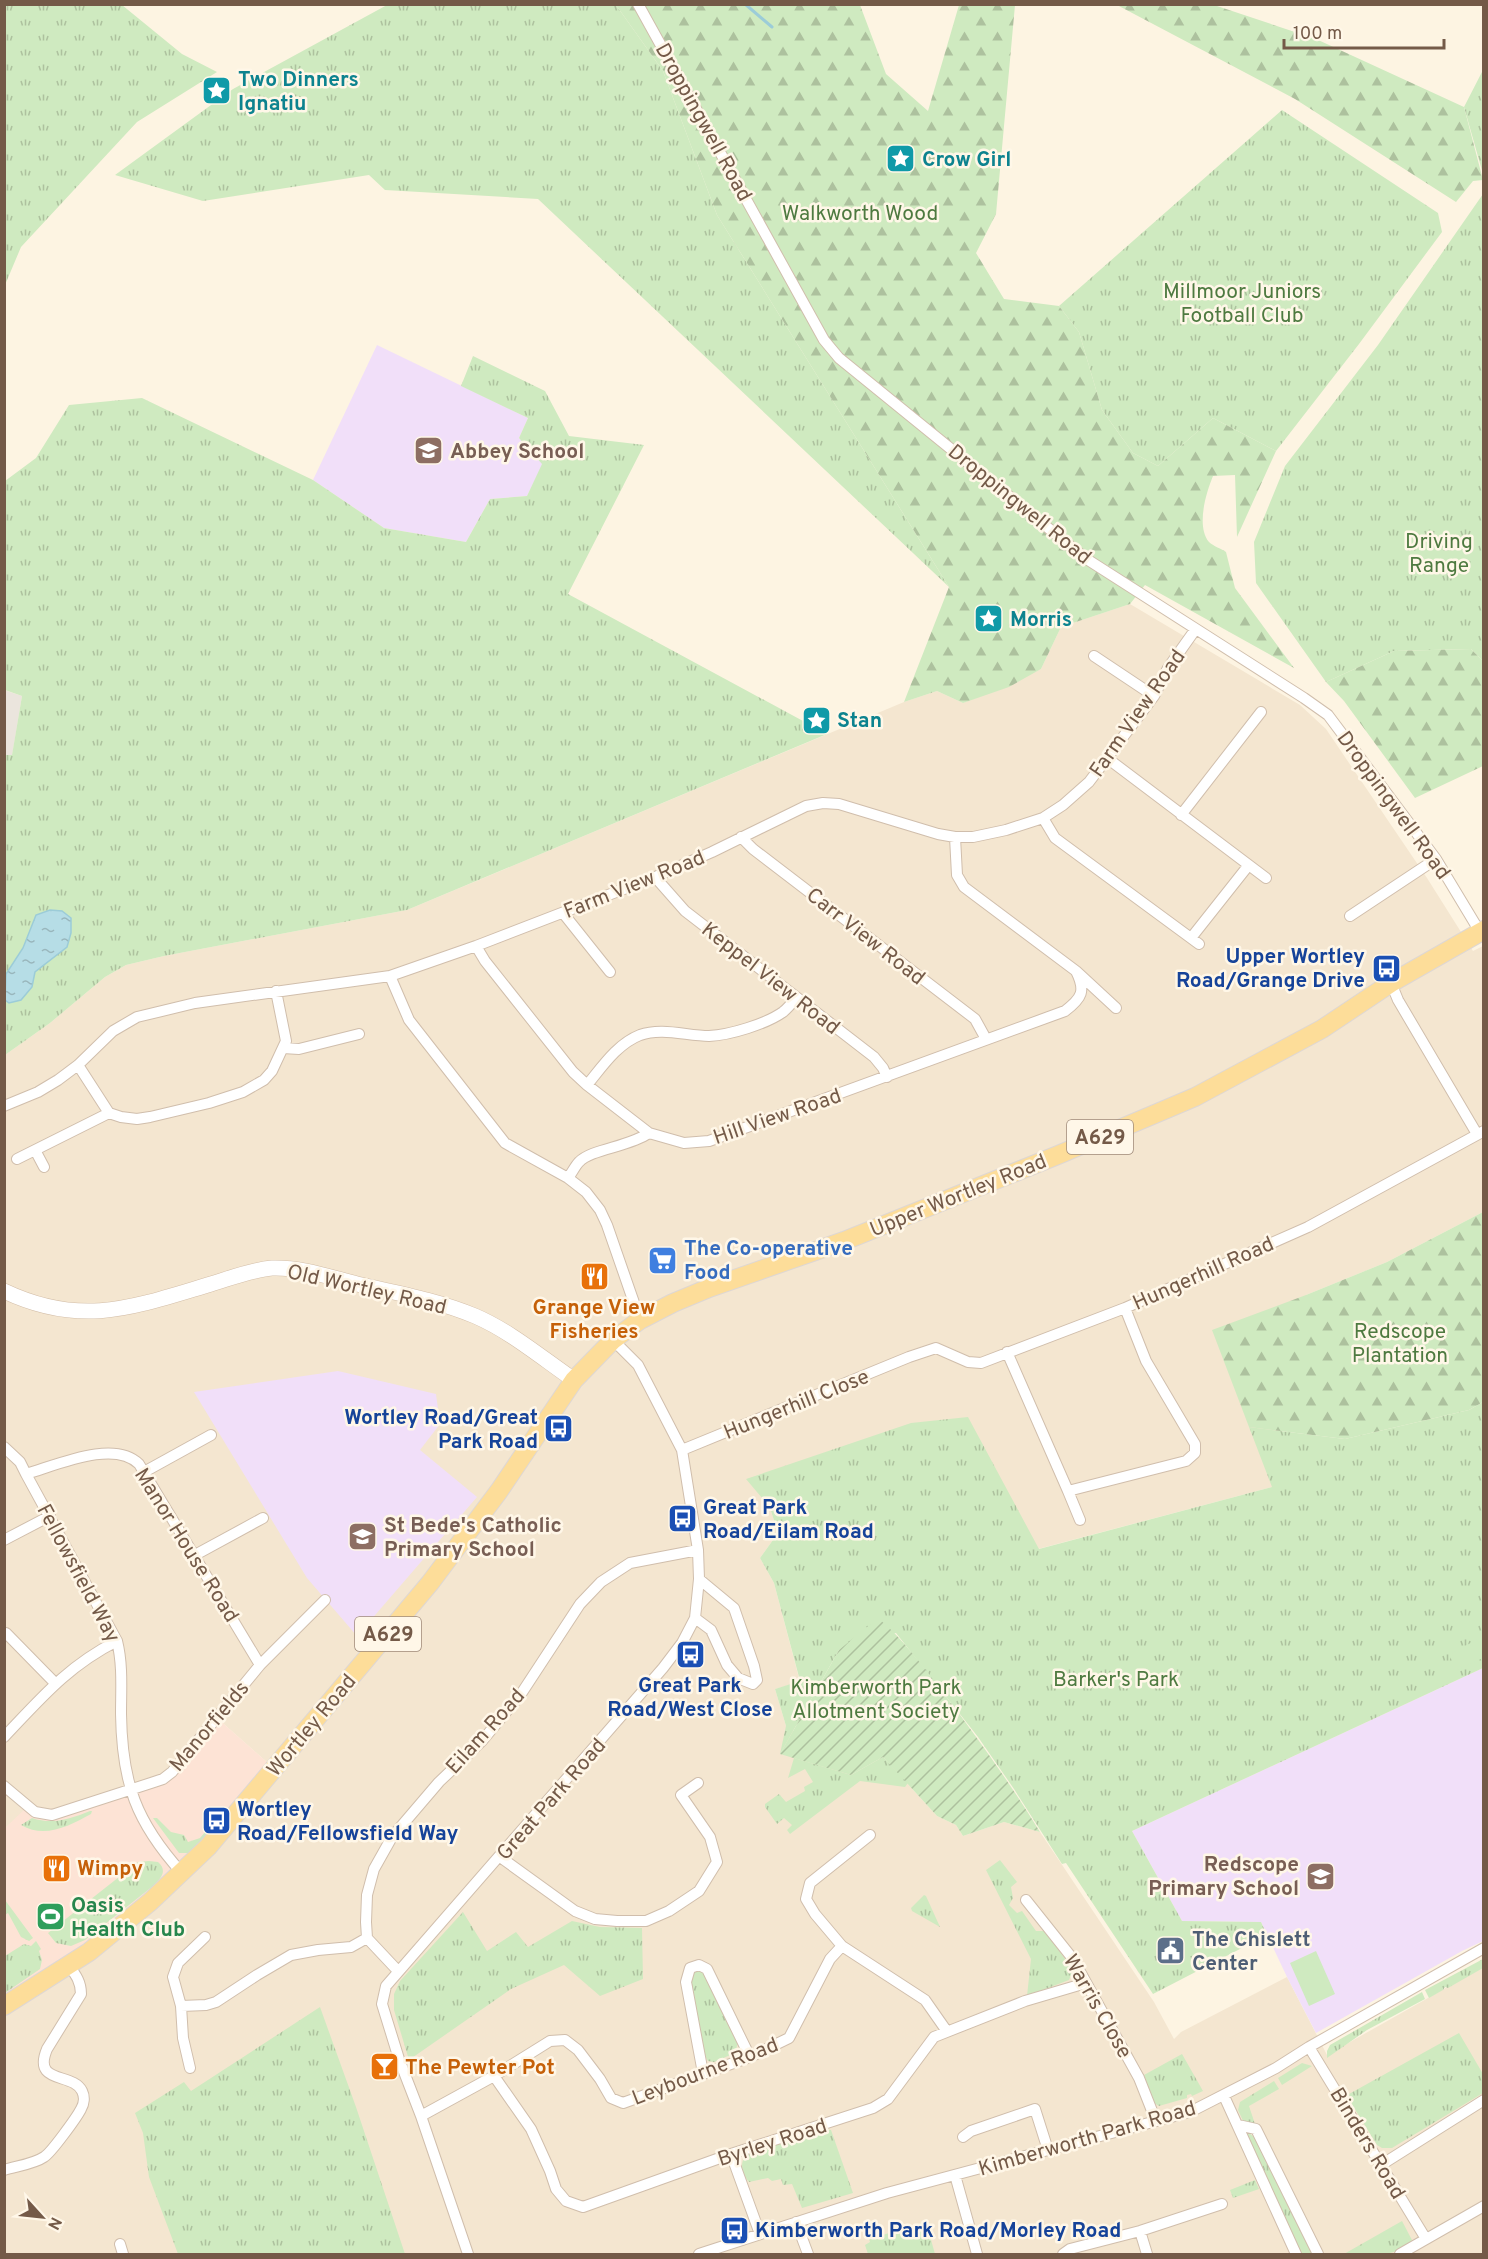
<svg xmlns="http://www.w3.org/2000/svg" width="1488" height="2259" font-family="Overpass,sans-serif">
<defs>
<pattern id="grass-tufts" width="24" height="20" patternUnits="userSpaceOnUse" patternTransform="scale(1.5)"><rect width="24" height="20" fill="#cfeac0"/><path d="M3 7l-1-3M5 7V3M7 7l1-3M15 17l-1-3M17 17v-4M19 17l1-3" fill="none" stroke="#adc19e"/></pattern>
<pattern id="forest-firs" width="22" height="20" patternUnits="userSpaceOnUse" patternTransform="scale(1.5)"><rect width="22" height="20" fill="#cfeac0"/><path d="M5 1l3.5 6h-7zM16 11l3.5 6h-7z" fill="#adc19e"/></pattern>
<pattern id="garden-furrows" width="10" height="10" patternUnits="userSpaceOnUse" patternTransform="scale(1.5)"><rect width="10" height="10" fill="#cfeac0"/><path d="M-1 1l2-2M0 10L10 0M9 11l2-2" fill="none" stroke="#adc19e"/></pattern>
<pattern id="water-ripples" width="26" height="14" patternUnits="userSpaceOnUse" patternTransform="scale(1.5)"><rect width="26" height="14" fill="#b6dde6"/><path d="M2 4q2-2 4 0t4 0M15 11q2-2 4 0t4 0" fill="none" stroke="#99b6bc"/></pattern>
</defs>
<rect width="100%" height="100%" fill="#fdf4e2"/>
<path fill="#f4e6d0" d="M1130,604L1300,705L1326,729L1427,878L1473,951L1483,946V1212L1387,1262L1306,1295L1272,1487L1038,1549L762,1498L771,1511L778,1533L760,1558L774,1583L800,1682L775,1689L786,1726L851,1775L883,1757L937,1816L956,1825L963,1836L1004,1822L1040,1832L1154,2002L1174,2039L1181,2032L1287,1977L1327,2055L1483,1967V2254H5V2006L268,1763L217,1718L172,1772L12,1822L5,1828V1055L50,1023L105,977L126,965L164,956L407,910L904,702L937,691L963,703L1041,669L1061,627Z"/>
<path fill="#fde3d5" d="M217,1718L268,1763L182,1873L5,2006V1828L27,1807L42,1814L163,1779Z"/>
<path fill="#ebe5dd" d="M4,690L22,696L12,756L5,755Z"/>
<path fill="#f1dff9" d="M377,345L528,418L519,438L543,464L527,496L490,499L466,542L384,528L313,480Z
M338,1371L436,1394L440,1424L420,1450L477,1497L357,1636L307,1578L194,1392Z
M1483,1668V1941L1462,1951L1316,2033L1287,1977L1261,1922L1182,1921L1132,1831Z"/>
<path fill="url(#grass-tufts)" d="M5,4L122,5L182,54L217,72L137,122L21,247L5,285Z
M387,5H616L663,71L717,215L949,587L538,199L385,190L369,175L203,201L115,175L233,89Z
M1483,70V174L1464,107Z
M1282,110L1438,213L1442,232L1359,344L1276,451L1213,418L1158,466L1133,453L1102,410L1079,332L1059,306Z
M1483,194V661L1471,649L1394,651L1326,682L1256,583L1254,542L1285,466L1378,345Z
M473,356L545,391L569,436L644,445L568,594L827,734L407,910L164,956L126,965L105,977L50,1023L5,1055V755H12L22,696L5,690V481L36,458L69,405L142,398L313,480L384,528L466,542L490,499L527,496L542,464L519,438L528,418L461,386Z
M1483,1402V1668L1132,1831L1182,1921L1261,1922L1267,1935L1153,1994L1066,1863L1062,1864L1014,1789L978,1737L896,1633L839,1650L780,1754L786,1726L775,1689L800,1681L774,1583L760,1558L778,1533L771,1511L763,1509L762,1498L746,1479L911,1423L968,1417L1039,1549L1272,1487L1249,1427L1345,1439L1469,1410Z
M883,1757L908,1783L905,1787L860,1781L790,1834L787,1830L792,1825L784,1818L777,1824L765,1807V1804L779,1794L786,1802L805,1791L804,1787L813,1782L805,1769L788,1778L794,1758L851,1775Z
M90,1811H92L91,1814C69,1826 45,1839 21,1825L32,1818C53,1825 70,1819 90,1811Z
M153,1818H157L171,1832L184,1835L188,1842L200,1838L211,1825L214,1828L192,1853H179Z
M1000,1860L1017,1882L1011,1887L1013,1898L1009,1905L1017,1913L1022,1911L1036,1931H1045L1073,1970L1069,1980L1027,1996L1031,1959L986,1870Z
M149,1861L158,1862C168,1871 161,1878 153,1886L85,1940L71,1946L56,1943L48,1933L138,1862Z
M924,1895L926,1896L940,1927L912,1911L911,1908Z
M5,1900L33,1938L29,1941L21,1937L8,1913L5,1915Z
M463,1912L487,1951L516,1932L528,1947L572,1921L600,1927L642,1928L643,1979L600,1996L564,1965L511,1989L409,2060L394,2010V1994L400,1981Z
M36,1941L41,1949L39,1951L42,1960L40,1969L5,1993V1956L24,1944L31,1946Z
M1483,1959V1968L1448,1988L1445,1987L1443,1990L1429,1998L1425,1990Z
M698,1969L702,1971L738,2042L735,2053L714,2062L708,2061L702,2051L690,1976L692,1972Z
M1422,1992L1425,1999L1367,2030L1327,2058V2051L1330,2045Z
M320,2007L356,2107L405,2254H178L149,2177L143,2133L135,2113L184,2082L191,2091Z
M1459,2033L1483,2074V2093L1392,2148H1382L1377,2145L1351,2103L1349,2094Z
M1182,2054L1203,2091L1192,2096L1191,2094L1187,2095V2098L1159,2106L1154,2103L1144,2075Z
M1302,2063L1312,2066L1282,2085L1278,2078Z
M1274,2081L1279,2089L1249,2106L1255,2124L1244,2123L1238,2110L1240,2102Z
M824,2129L831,2130L853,2193L802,2208L792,2184L783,2185L781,2179L772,2181L768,2178L749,2182C742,2174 739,2164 746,2155Z
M1249,2133L1254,2137L1312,2254H1300L1247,2135Z
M1255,2180L1259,2189L1233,2198L1230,2190Z
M1402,2221L1412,2240C1400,2259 1364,2254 1344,2254Z
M926,2222L935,2254H868L865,2245L870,2242L869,2239Z"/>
<path fill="url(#forest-firs)" d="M616,5H860L886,74L928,111L959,5H1015L996,214L976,253L1004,299L1059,306L1079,332L1102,410L1133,453L1158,466L1213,418L1276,451L1237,537L1235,475L1213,476C1206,493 1196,526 1209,542C1213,546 1222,549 1226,552L1235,588L1294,668L1145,585L1130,604L1061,627L1041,669L1009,687L963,703L937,691L904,702L949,587L717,215L663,71Z
M1117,5H1214L1316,39L1464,107L1483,180L1473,181L1456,202L1295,99Z
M1471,649L1483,661V766L1415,798L1344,701L1326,682L1394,651Z
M1483,1212V1402L1469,1410L1345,1439L1249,1427L1212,1330L1306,1295L1387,1262Z"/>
<path fill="url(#garden-furrows)" d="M878,1618C903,1639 922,1665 942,1691C977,1737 1010,1783 1040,1832L1004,1822L963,1836L956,1825L937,1816L883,1757L851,1775L780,1754L839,1650Z"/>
<path fill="#cfeac0" d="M1483,1636V1658L1457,1670L1449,1655Z
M1316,1951L1335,1994L1309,2006L1290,1963Z"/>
<path fill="url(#water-ripples)" stroke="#9cccd8" stroke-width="1.5" d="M50,910L62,911L71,918V933L67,947L35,972L32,987L21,1000L9,1003L5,1000L6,974L23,948L36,915Z"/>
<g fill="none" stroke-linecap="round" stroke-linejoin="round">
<path stroke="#9cccd8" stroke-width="3" d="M745,4L772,27"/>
<defs>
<path id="street" d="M638,4L824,340L839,358L1085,558L1304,698L1328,715L1436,859L1480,932
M1094,656L1154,696
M1107,758L1266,878
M1181,815L1261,712
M1043,818L1055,838L1199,944
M741,837L753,849L975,1019L986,1039
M955,837L957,875L964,887L1076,971L1116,1008
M655,877L685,911L874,1057L883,1068L887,1077
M563,913L610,972
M1350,916L1436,859
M1191,938L1248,866
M476,946L485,961L573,1072L587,1085L649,1133L684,1143L709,1141L1065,1011C1082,998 1086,991 1076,971
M390,976L409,1020L505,1143L568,1178L586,1192L600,1210L607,1225L640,1320
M1391,983L1398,1000L1477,1134
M283,1048L299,1049L359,1034
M78,1065L109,1113L121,1117L137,1119L150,1117L209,1103L243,1092L264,1080L272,1071L286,1041L276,991
M587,1085C602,1067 617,1044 640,1035C662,1027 687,1036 709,1036C730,1035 766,1024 783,1012C788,1008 792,1003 796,998
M4,1106L38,1092L58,1080L78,1065L113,1031L137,1017L195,1003L390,976L476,946L655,877L712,852L806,806L823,803L839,804L938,834L955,837H973L1006,830L1043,818L1063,805L1089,782L1154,696L1168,668L1195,630
M35,1150L44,1167
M17,1159L109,1113
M568,1178C572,1173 575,1166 579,1162C591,1149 629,1147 649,1133
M1007,1352L1068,1491L1186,1461L1195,1453V1444L1146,1361L1125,1308
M4,1447L20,1462L26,1474L117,1641C123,1665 121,1690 121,1714C122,1783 136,1822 182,1873
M682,1450L909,1357L936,1348L968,1362L981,1363L1125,1308L1308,1227L1484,1131
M144,1472L211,1435
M26,1474C57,1465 114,1439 139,1464L260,1665
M1068,1491L1080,1520
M4,1540L50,1516
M195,1555L263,1518
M695,1618L711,1630L727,1665L738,1678L753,1684L757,1680L754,1666L734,1608L699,1579
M6,1633L55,1683
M4,1737C42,1697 68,1666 117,1641
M4,1786L35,1812L52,1815L151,1783L163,1779L172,1772L260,1665L325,1600
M870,1835L810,1883L806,1899L815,1914L842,1946L925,2000L946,2030
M500,1857L575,1911L595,1919L617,1921H646L669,1911L699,1891L717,1862L710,1837L681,1795L698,1783
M1026,1900L1073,1959L1139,2078L1156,2121
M398,1971L367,1938L366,1922L367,1895L374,1869L392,1837L439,1782L482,1741L521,1694L580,1604L601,1582L630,1563L698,1550
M181,2006L206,2005L216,2002L257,1975L291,1955L318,1950L351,1947L367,1938
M1309,2047L1426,2239
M190,2068L183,2038L181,2006L173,1977L178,1963L205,1937
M703,2073L686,1982L690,1968L699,1965L707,1969L750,2057
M494,2076L531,2129L550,2171L556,2189L566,2201L583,2207L731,2154L873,2108L888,2099L934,2037L1025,2001L1086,1983
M1224,2096L1296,2254
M421,2116L494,2076L550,2041L565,2040L578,2050L600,2079L611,2098L623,2103L750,2057L789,2038L830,1959L842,1946
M1238,2125L1256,2129L1318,2254
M963,2137L971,2131L1035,2109L1048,2150
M731,2154L760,2234
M1381,2165L1484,2100
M4,2170C17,2166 34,2164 44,2157C51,2153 77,2117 81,2109C84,2104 85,2097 82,2091C73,2072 32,2085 47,2049L81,1994C81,1982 76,1975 69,1966
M955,2175L977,2254
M796,2222L808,2254
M1140,2231L1147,2254
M120,2244L123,2254
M468,2254L421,2116L399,2059L382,2004L386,1986L663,1668L682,1643L695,1618L699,1579L698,1550L682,1450L638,1365L613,1340
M699,2254L887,2193L1190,2112L1276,2068L1309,2047L1484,1948
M1063,2254L1070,2249L1140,2231L1222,2204
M1400,2254L1484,2206"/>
<path id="secondary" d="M4,1291C82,1328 134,1307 211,1284C231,1278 251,1270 272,1268C301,1267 329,1277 357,1284C396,1293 437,1300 475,1316C510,1331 542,1358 574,1380"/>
<path id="primary" d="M4,2006L89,1952L150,1902L208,1847L430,1583L499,1491L574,1380L613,1340L640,1320L673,1303L709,1288L844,1241L1058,1155L1195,1097L1322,1029L1391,983L1484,930"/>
</defs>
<use href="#street" stroke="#d0beac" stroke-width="12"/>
<use href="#secondary" stroke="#d3bea8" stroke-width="16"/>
<use href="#primary" stroke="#ded7d3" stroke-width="20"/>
<use href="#street" stroke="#fff" stroke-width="10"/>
<use href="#secondary" stroke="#fff" stroke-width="15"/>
<use href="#primary" stroke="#fddd99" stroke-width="18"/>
</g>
<defs>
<symbol id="sight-square" viewBox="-11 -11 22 22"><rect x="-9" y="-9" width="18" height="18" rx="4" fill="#0f9aa8" stroke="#fff7e8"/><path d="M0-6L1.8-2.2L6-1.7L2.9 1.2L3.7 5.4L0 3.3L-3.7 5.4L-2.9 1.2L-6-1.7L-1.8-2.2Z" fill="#fff"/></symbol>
<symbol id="school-square" viewBox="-11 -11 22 22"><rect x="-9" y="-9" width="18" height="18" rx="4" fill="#8d6e63" stroke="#fff7e8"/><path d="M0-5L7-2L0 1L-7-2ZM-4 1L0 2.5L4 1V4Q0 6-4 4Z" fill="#fff"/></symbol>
<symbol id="bus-square" viewBox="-11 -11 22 22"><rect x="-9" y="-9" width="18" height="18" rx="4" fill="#1a4fb4" stroke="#fff7e8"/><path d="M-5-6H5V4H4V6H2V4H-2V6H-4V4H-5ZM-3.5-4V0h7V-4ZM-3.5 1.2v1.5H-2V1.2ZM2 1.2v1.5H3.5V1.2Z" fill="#fff"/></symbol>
<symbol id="supermarket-square" viewBox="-11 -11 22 22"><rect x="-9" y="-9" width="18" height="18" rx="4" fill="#3f7fe0" stroke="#fff7e8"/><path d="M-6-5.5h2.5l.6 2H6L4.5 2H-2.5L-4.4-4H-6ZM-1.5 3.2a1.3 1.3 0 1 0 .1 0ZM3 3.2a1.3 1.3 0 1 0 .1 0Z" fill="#fff"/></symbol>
<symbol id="restaurant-square" viewBox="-11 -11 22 22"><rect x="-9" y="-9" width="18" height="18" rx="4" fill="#e8710a" stroke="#fff7e8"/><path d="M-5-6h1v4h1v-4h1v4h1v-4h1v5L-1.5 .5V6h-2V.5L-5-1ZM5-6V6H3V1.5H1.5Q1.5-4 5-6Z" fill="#fff"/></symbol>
<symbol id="stadium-square" viewBox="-11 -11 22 22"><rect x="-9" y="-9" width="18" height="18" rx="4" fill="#2e9e5b" stroke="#fff7e8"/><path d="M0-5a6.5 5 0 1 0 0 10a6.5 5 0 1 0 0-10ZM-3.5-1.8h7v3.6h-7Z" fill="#fff"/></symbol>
<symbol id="civic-square" viewBox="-11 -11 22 22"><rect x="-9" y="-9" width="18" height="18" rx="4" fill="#5c6f8a" stroke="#fff7e8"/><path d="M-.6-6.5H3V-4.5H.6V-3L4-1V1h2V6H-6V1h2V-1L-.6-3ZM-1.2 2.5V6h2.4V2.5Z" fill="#fff"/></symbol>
<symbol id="bar-square" viewBox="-11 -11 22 22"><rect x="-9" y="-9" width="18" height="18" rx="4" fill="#e8710a" stroke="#fff7e8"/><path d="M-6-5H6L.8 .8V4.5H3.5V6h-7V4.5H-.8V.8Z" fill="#fff"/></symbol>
</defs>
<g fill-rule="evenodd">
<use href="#sight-square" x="200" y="74" width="33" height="33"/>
<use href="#sight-square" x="884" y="142" width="33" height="33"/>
<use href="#school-square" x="412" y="434" width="33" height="33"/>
<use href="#sight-square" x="972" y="602" width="33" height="33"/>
<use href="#sight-square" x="800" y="704" width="33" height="33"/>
<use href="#bus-square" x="1370" y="952" width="33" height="33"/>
<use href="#supermarket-square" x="646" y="1244" width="33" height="33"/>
<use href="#restaurant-square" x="578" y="1260" width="33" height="33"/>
<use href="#bus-square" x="542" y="1412" width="33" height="33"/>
<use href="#bus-square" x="666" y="1502" width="33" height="33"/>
<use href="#school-square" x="346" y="1520" width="33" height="33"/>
<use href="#bus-square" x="674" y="1638" width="33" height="33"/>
<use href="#bus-square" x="200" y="1804" width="33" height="33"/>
<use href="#restaurant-square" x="40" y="1852" width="33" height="33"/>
<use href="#school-square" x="1304" y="1860" width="33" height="33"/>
<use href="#stadium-square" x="34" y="1900" width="33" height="33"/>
<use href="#civic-square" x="1154" y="1934" width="33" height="33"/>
<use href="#bar-square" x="368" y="2050" width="33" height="33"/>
<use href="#bus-square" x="718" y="2214" width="33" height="33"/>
</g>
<g text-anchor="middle" stroke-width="5" stroke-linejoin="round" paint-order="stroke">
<g fill="#fff7e8" stroke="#9e8978" stroke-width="1.5">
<rect x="1067" y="1120" width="66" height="34" rx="4.5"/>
<rect x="355" y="1617" width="66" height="34" rx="4.5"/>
</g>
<g font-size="20" font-weight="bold" fill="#745a48">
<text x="1100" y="1144">A629</text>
<text x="388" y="1641">A629</text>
</g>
<g font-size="21" font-weight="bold" fill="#0d838f" stroke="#fff7e8" text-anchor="start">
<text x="238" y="86">Two Dinners<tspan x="238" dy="24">Ignatiu</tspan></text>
<text x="922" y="166">Crow Girl</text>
<text x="1010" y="626">Morris</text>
<text x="837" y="727">Stan</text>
</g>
<g font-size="21" fill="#745a48" stroke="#fff7e8">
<text transform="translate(704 122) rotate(61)" y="7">Droppingwell Road</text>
<text transform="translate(1020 504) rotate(39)" y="7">Droppingwell Road</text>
<text transform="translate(1137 713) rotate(-55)" y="7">Farm View Road</text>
<text transform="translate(1394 805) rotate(54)" y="7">Droppingwell Road</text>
<text transform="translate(634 884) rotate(-22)" y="7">Farm View Road</text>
<text transform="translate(866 936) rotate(38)" y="7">Carr View Road</text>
<text transform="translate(771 978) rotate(38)" y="7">Keppel View Road</text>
<text transform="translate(777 1116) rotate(-19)" y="7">Hill View Road</text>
<text transform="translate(958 1195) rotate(-22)" y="7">Upper Wortley Road</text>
<text transform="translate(1203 1273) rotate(-24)" y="7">Hungerhill Road</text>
<text transform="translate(367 1289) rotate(13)" y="7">Old Wortley Road</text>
<text transform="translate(796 1404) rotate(-22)" y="7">Hungerhill Close</text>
<text transform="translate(187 1545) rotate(58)" y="7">Manor House Road</text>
<text transform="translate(79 1573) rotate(62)" y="7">Fellowsfield Way</text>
<text transform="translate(311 1725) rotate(-50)" y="7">Wortley Road</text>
<text transform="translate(209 1726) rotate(-50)" y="7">Manorfields</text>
<text transform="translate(485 1731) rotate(-48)" y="7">Eilam Road</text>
<text transform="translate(551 1799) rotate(-49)" y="7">Great Park Road</text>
<text transform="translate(1098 2006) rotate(60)" y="7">Warris Close</text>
<text transform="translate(705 2071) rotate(-21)" y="7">Leybourne Road</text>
<text transform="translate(1087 2138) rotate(-16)" y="7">Kimberworth Park Road</text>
<text transform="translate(772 2142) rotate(-18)" y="7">Byrley Road</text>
<text transform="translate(1368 2143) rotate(59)" y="7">Binders Road</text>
</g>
<g font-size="21" fill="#4e7a40" stroke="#fff7e8">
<text x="860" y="220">Walkworth Wood</text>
<text x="1242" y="298">Millmoor Juniors<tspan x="1242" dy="24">Football Club</tspan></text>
<text x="1439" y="548">Driving<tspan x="1439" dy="24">Range</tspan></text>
<text x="1400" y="1338">Redscope<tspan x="1400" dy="24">Plantation</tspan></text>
<text x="1116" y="1686">Barker's Park</text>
<text x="876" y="1694">Kimberworth Park<tspan x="876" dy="24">Allotment Society</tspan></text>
</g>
<g font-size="21" font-weight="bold" fill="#785e54" stroke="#fff7e8" text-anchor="start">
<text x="450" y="458">Abbey School</text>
<text x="384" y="1532">St Bede's Catholic<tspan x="384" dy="24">Primary School</tspan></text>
<text x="1299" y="1871" text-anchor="end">Redscope<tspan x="1299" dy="24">Primary School</tspan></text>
</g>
<g font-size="21" font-weight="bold" fill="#164399" stroke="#fff7e8" text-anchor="start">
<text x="1365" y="963" text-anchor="end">Upper Wortley<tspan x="1365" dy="24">Road/Grange Drive</tspan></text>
<text x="538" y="1424" text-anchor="end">Wortley Road/Great<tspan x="538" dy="24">Park Road</tspan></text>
<text x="703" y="1514">Great Park<tspan x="703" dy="24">Road/Eilam Road</tspan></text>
<text x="690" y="1692" text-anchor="middle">Great Park<tspan x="690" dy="24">Road/West Close</tspan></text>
<text x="237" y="1816">Wortley<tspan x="237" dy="24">Road/Fellowsfield Way</tspan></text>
<text x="755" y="2237">Kimberworth Park Road/Morley Road</text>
</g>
<g font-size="21" font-weight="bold" fill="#366cbe" stroke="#fff7e8" text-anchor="start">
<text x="684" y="1255">The Co-operative<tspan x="684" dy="24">Food</tspan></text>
</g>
<g font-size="21" font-weight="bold" fill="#c56008" stroke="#fff7e8" text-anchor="start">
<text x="594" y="1314" text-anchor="middle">Grange View<tspan x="594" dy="24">Fisheries</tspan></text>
<text x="77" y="1875">Wimpy</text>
<text x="405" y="2074">The Pewter Pot</text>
</g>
<g font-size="21" font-weight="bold" fill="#27864d" stroke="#fff7e8" text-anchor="start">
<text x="71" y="1912">Oasis<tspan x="71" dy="24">Health Club</tspan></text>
</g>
<g font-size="21" font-weight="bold" fill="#4e5e75" stroke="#fff7e8" text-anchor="start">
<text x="1192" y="1946">The Chislett<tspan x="1192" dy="24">Center</tspan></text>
</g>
</g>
<rect width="1488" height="2259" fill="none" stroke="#745a48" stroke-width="12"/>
<g transform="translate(42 2217) rotate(117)" stroke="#fff7e8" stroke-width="4.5" paint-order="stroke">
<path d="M0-4.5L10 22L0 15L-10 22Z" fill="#745a48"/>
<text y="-9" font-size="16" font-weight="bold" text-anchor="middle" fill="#745a48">N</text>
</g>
<path d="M1284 39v9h160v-9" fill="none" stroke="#745a48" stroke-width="3"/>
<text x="1293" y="39" font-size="18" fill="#745a48" stroke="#fff7e8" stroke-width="4.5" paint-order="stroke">100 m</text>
</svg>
